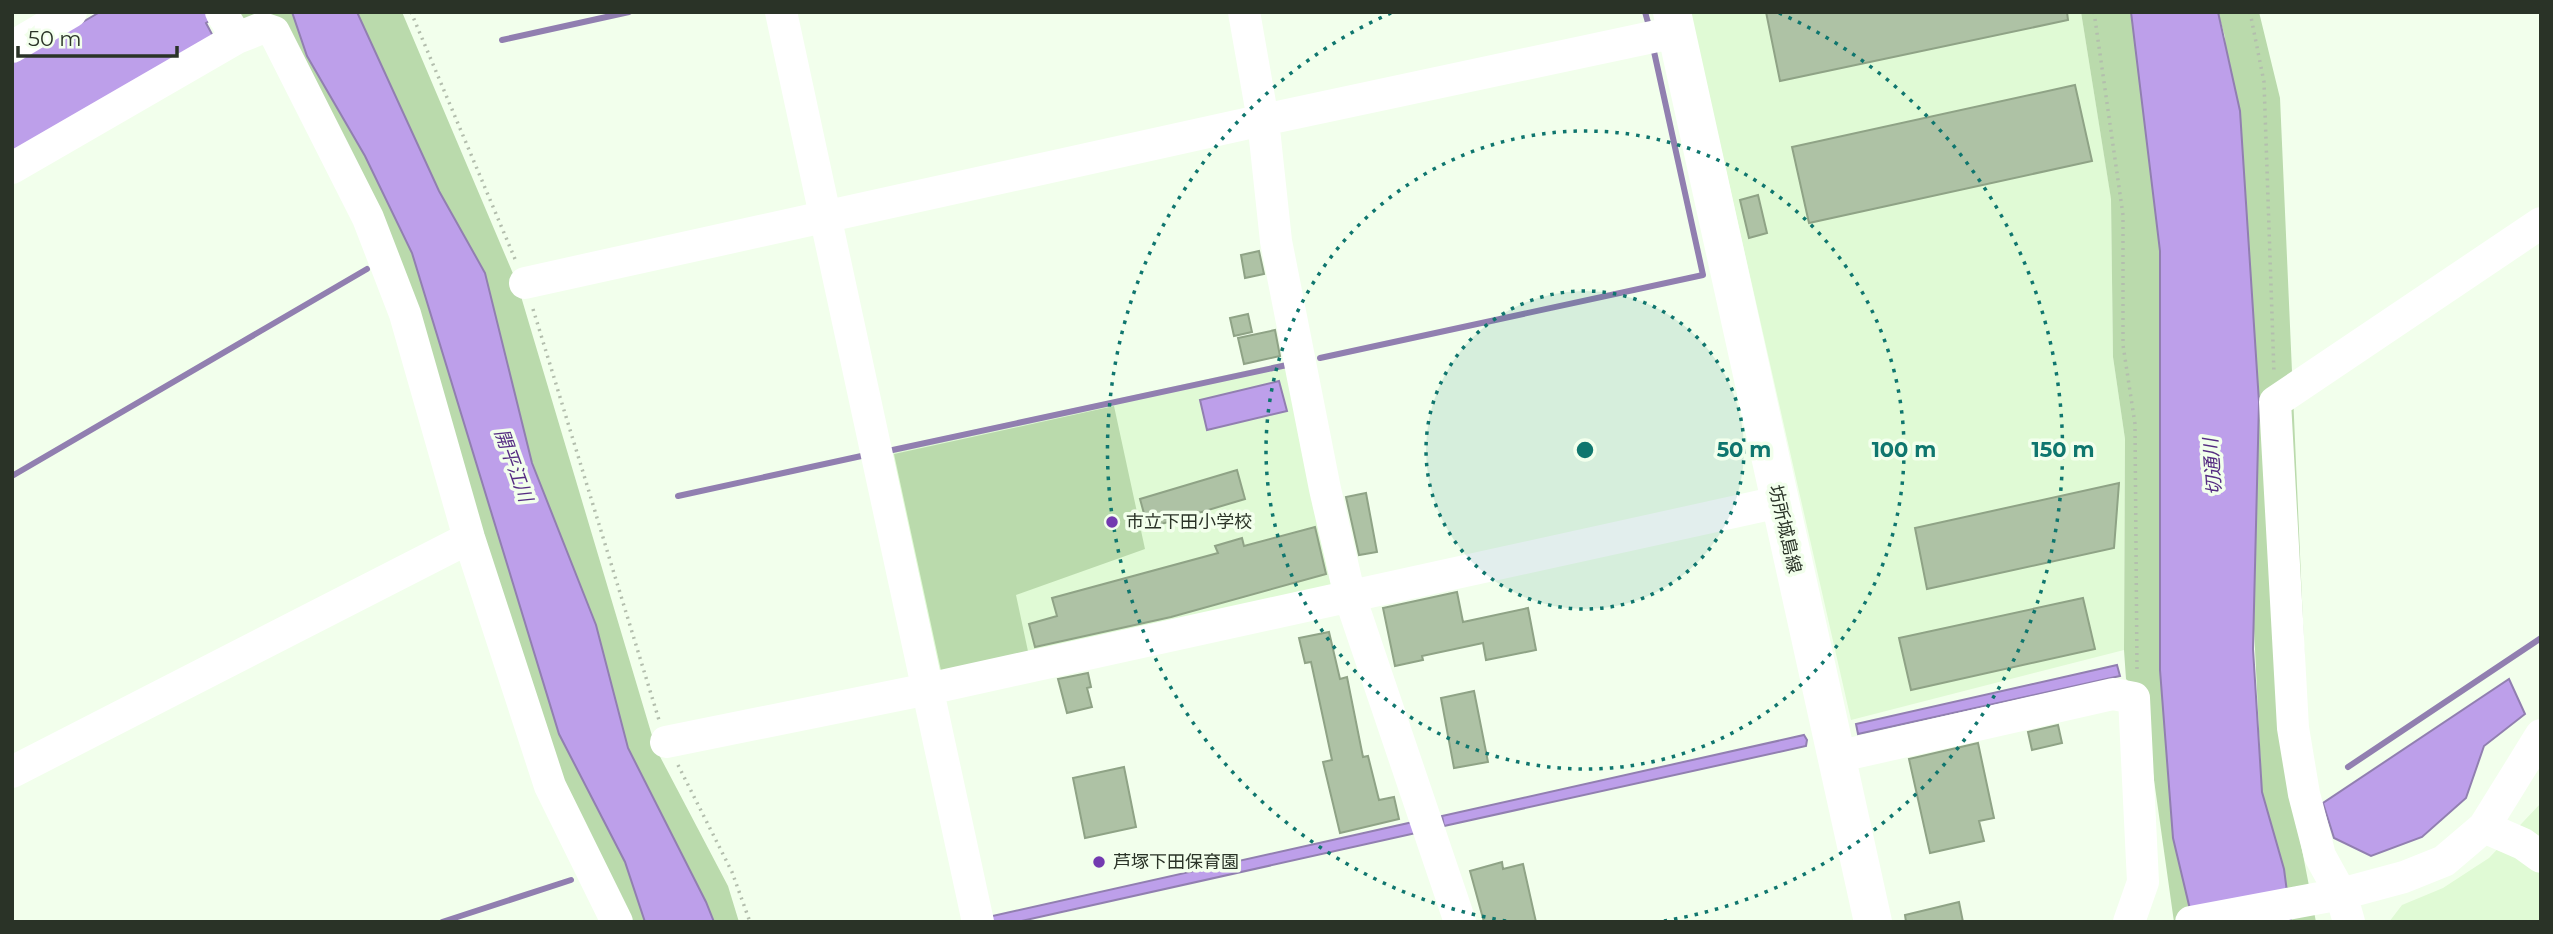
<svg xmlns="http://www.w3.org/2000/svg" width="2553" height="934" font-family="Montserrat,'Noto Sans JP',sans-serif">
<rect width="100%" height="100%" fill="#f2ffec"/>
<path fill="#e0fad5" d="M1690,12H2081L2111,198L2113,357L2125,439L2124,650L1851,720Z
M1290,361L1337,595L937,683L886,449Z
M2541,803V922H2389L2402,905L2443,888L2489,858Z"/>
<path fill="#badaac" d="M238,12H292L294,15L307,56L365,156L412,253L559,734L625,862L645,922H626L552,767L393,254L278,18L243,22Z
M357,12H402L517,283L656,749L728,886L739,922H714L706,902L628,748L596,625L532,463L485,273L439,191Z
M2081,12H2131L2160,251V670L2173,838L2193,922H2174L2142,695L2126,679L2124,650L2125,439L2113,357L2111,199Z
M2218,12H2259L2280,98L2307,714L2284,757L2316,922H2291L2284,869L2262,792L2225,37Z
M1114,406L1145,549L1016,595L1029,656L942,675L894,454Z"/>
<path fill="#bd9fea" stroke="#917fb0" stroke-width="2" d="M100,12H223L206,23L213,36L12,152V63Z
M292,12H357L439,191L485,273L532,463L596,625L628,748L706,902L714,922H645L625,862L559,734L412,253L365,156L307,56Z
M2131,12H2218L2240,111L2259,402L2253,649L2262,792L2284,869L2291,922H2193L2173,838L2160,670V251Z
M1279,381L1287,411L1207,430L1200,400Z
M2117,665L2120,676L1858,734L1856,724Z
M2509,679L2525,714L2484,746L2466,798L2422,837L2371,856L2334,838L2323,803Z
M1804,735L1807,740L1806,746L1444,826L1442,816Z
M1413,822L1416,833L1017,922H989L988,917Z"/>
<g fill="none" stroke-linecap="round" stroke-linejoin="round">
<path stroke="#917fb0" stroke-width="6" d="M1645,12L1649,26
M502,40L629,12
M1320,358L1703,275L1653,47
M888,451L1287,365
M12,476L367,269
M678,496L866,455
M2348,767L2541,638
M442,922L571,880"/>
</g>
<path fill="#aec2a5" stroke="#8fa386" stroke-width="2" d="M1766,12H2067L2068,20L1780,81Z
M2075,85L2092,161L1809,223L1792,147Z
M1758,195L1767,233L1749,238L1740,200Z
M1259,251L1264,274L1245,278L1241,255Z
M1248,314L1252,332L1234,336L1230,318Z
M1275,330L1280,356L1244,364L1238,338Z
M1237,470L1245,499L1148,528L1140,499Z
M2119,483L2114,548L1927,589L1915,528Z
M1366,493L1377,552L1359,555L1346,497Z
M1315,527L1326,574L1171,617L1035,647L1029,624L1057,616L1052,598L1218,553L1215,546L1242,538L1244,546Z
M1457,592L1463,622L1528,608L1536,650L1486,660L1483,643L1422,656L1423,660L1395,666L1383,608Z
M2083,598L2095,649L1911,690L1899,638Z
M1329,632L1340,679L1347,677L1363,757L1368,756L1379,800L1394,797L1399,819L1340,833L1323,762L1332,760L1325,727L1311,662L1305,663L1299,638Z
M1088,673L1091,687L1087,688L1092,707L1067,713L1058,679Z
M1474,691L1488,762L1454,768L1441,698Z
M2058,725L2062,743L2032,750L2028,732Z
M1978,743L1994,818L1979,821L1984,841L1930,853L1909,759Z
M1124,767L1136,827L1085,838L1073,778Z
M1502,862L1503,869L1523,864L1536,922H1484L1470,871Z
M1959,902L1963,922H1906L1905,915Z"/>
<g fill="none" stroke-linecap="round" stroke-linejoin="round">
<path stroke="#b3bead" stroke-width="3.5" stroke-dasharray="2 5" stroke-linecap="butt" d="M411,12L515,259
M2094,12L2123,215V345L2135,424L2137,672
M2250,12L2264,82L2274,373
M533,309L659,720
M678,765L732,872L750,922"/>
<path stroke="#fff" stroke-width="32" d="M221,12L237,38
M781,12L978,922
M1244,12L1263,120L1276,241L1325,489L1350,597L1460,922
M12,47L71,12
M12,168L237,38L262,28L274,32L368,218L405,314L469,538L550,786L617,922
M525,283L1263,120L1676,32
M666,742L928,689L1779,502
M1836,757L2113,694L2134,698L2143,882L2129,922
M12,772L469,538
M2484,827L2523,844L2541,857
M2191,922L2341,894L2404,877L2444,861L2484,827L2541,735
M2349,922L2341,894L2320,856L2304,794L2293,728L2275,402L2541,223"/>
<path stroke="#fff" stroke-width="38" d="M1672,12L1873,922"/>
</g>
<circle cx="1585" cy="450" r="159" fill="#0f766e" fill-opacity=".12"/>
<g fill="none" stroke="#0f766e" stroke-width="3.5" stroke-dasharray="3.5 7">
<circle cx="1585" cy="450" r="159"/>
<circle cx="1585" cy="450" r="319"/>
<path d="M1506 921A478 478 0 0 1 1391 13M1779 13A478 478 0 0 1 1664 921"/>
</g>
<g fill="#733ab0" stroke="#f2ffec" stroke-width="2.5">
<circle cx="1112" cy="522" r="7"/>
<circle cx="1099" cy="862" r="7"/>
</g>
<g text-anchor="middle" stroke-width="7" stroke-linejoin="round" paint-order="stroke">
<g font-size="18" fill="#2a3327" stroke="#f2ffec" text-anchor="start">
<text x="1126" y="528">市立下田小学校</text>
<text x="1113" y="868">芦塚下田保育園</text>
</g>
<g font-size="18" fill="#2a3327" stroke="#f2ffec">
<text transform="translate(1785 529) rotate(77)" y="6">坊所城島線</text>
</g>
<g font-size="19" font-style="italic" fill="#552c82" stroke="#f2ffec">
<text transform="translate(514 465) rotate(70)" y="7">開平江川</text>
<text transform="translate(2212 467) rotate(-94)" y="7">切通川</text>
</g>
</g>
<circle cx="1585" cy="450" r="10" fill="#0f766e" stroke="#f2ffec" stroke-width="3.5"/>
<g font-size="21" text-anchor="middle" font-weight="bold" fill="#0f766e" stroke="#f2ffec" stroke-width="7" stroke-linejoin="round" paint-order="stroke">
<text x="1744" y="457">50 m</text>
<text x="1904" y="457">100 m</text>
<text x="2063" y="457">150 m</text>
</g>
<rect width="2553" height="934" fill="none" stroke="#2a3327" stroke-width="28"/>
<path d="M18 46v10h159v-10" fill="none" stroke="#2a3327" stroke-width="3.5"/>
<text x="28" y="46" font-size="21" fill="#2a3327" stroke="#f2ffec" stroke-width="5" paint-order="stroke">50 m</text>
</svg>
